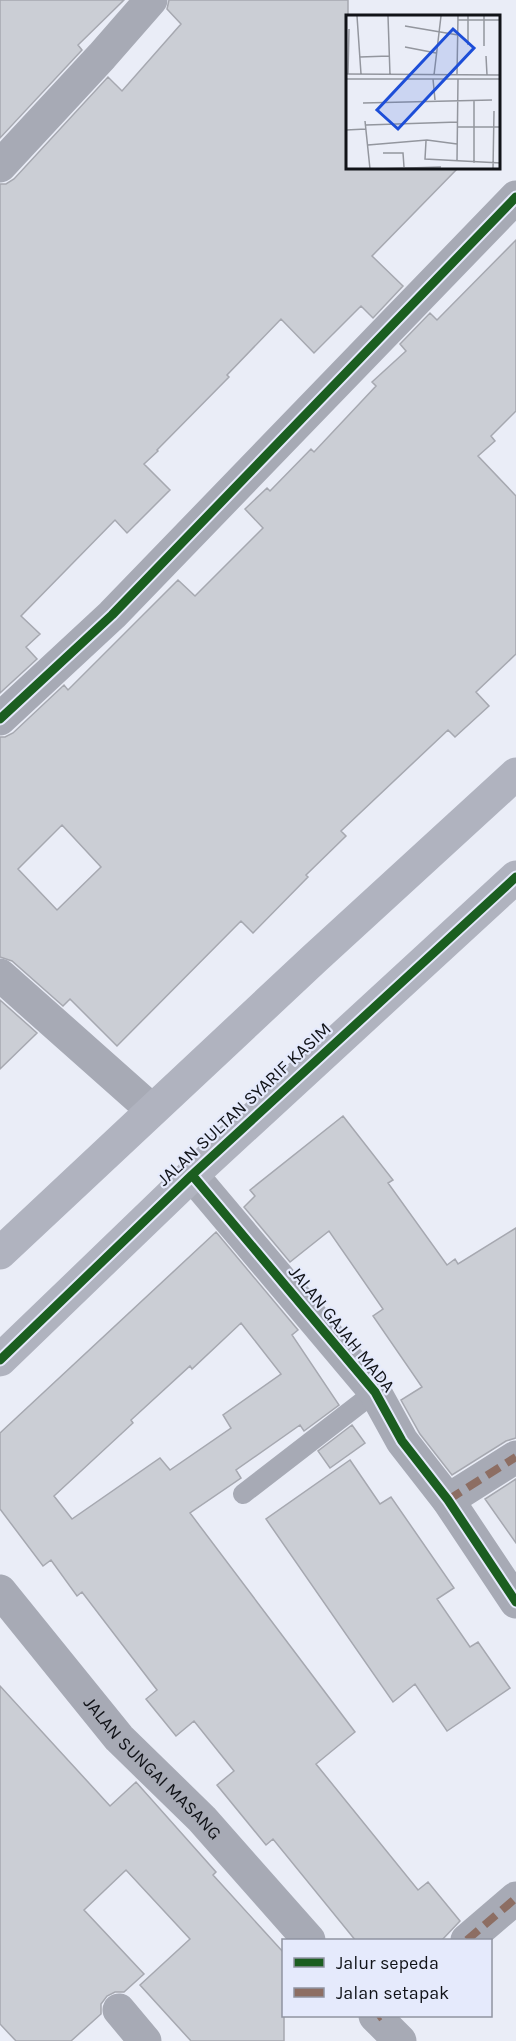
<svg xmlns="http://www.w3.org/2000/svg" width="516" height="2041" font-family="Karla,sans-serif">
<rect width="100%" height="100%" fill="#eaedf7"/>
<path fill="#cbced5" stroke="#a6a8b0" stroke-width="1.5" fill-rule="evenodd" d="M0,0H124L78,45L82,50L0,138Z
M169,0H348V168H458L372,256L403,286L373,318L361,306L314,353L281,319L227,375L229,377L157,450L158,451L144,464L170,490L127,533L115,520L21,616L40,634L26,647L37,659L0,693V184H6L14,179L108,77L122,91L181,24L167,9Z
M516,240V411L491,436L495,441L478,456L516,496V654L476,692L489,706L455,737L448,730L341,831L346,836L306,875L308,877L253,933L241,921L117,1046L70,999L63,1006L12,961L0,957V737H5L13,733L64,685L68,690L178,580L195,596L263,528L245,509L267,488L270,491L311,449L314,452L376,386L372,382L406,351L400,344L430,313L437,320ZM62,825L101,867L57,910L18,869Z
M0,1000L37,1033L0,1069Z
M343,1116L393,1180L388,1183L447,1265L455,1259L458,1264L516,1228V1438L506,1441L452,1475L420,1434L401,1400L422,1387L373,1316L383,1309L329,1231L290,1262L244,1207L255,1196L250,1190Z
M216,1232L298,1330L292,1335L339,1405L304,1431L300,1425L236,1470L241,1478L190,1513L355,1732L316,1764L418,1890L428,1882L460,1921L441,1941H356L273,1839L266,1845L217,1785L234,1771L194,1721L176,1736L146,1699L157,1690L82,1592L77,1596L51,1560L43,1566L0,1509V1433ZM241,1323L281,1374L223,1415L231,1428L170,1470L160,1458L72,1519L54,1496L133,1423L131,1420L190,1366L192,1369Z
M352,1425L365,1443L330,1468L318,1451Z
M350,1460L380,1504L391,1497L454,1588L437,1599L470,1647L478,1642L510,1688L447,1731L415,1684L393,1702L266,1519Z
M516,1479V1543L485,1499Z
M0,1686L110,1806L136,1782L216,1872L213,1875L284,1953V2041H191L140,1985L190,1939L126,1870L84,1910L144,1974L124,1992H115L107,1996L101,2004V2014L71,2041H16L0,2024Z"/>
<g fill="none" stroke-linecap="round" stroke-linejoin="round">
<path stroke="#a7aab5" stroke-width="20" d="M243,1494L375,1392"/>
<g stroke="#a7aab5" stroke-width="33">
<path d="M0,166L102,56L151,0"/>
<path d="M0,719L112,615L516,197"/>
<path d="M0,975L152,1110"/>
<path d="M192,1175L375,1392L402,1441L448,1500L516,1602"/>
<path d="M448,1500L516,1457"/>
<path id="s1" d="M0,1591L119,1738L202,1819L309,1940"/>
<path d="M467,1940L516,1898"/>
<path d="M119,2010L145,2041"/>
<path d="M375,2016L400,2041"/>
</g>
<path stroke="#b0b3bf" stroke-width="33" d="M0,1253L314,959L516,774
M0,1360L192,1175L516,877"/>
<path stroke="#8d6e63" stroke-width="8" stroke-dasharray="15 8" stroke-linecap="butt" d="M448,1500L516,1457
M467,1940L516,1898
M377,2018L380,2016"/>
<defs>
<path id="cycleway" d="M0,719L112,615L516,197
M192,1175L375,1392L402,1441L448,1500L516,1602
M0,1360L192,1175L516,877"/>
</defs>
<use href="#cycleway" stroke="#e5eafc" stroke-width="13"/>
<use href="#cycleway" stroke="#1b5e20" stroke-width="9"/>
</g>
<g text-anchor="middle" stroke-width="4.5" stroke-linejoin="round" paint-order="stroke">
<g font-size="18" fill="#111318" stroke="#e5eafc">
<text transform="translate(244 1104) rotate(-43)" y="6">JALAN SULTAN SYARIF KASIM</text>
<text transform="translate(342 1329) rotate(51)" y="6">JALAN GAJAH MADA</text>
<text dy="6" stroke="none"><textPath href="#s1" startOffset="234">JALAN SUNGAI MASANG</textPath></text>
</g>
</g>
<g transform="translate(346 15)">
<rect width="154" height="154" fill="#eaedf7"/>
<path fill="none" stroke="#93969e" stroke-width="1.5" d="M11,1L15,59M42,1L44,60M112,5H155M59,11L112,20M122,30V1M138,31V1M59,32L90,38M140,41L141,60M14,42L43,41M0,59L155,60M2,59L3,14M88,60L95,1M111,60L112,1M0,64H155M87,64L89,85M17,88L146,85M19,106L24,154M20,110L112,107M112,112H155M0,115L20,114M80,126L79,144L155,148M22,130L81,125L111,129M37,138H57L58,152M111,146L112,64M128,148V85M29,154L95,152M147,154L148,96"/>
<path fill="#1d4ed8" fill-opacity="0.15" stroke="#1d4ed8" stroke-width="3" d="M107,14L128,33L52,114L31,95Z"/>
<rect width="154" height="154" fill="none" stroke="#111318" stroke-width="3"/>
</g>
<rect x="282" y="1939" width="210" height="78" fill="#e5eafc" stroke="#9094a1" stroke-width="1.5"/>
<rect x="294" y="1958" width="30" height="9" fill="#1b5e20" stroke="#9094a1" stroke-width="1.5"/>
<text x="336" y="1969" font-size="18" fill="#111318">Jalur sepeda</text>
<rect x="294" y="1988" width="30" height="9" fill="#8d6e63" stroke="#9094a1" stroke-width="1.5"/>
<text x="336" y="1999" font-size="18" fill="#111318">Jalan setapak</text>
</svg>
